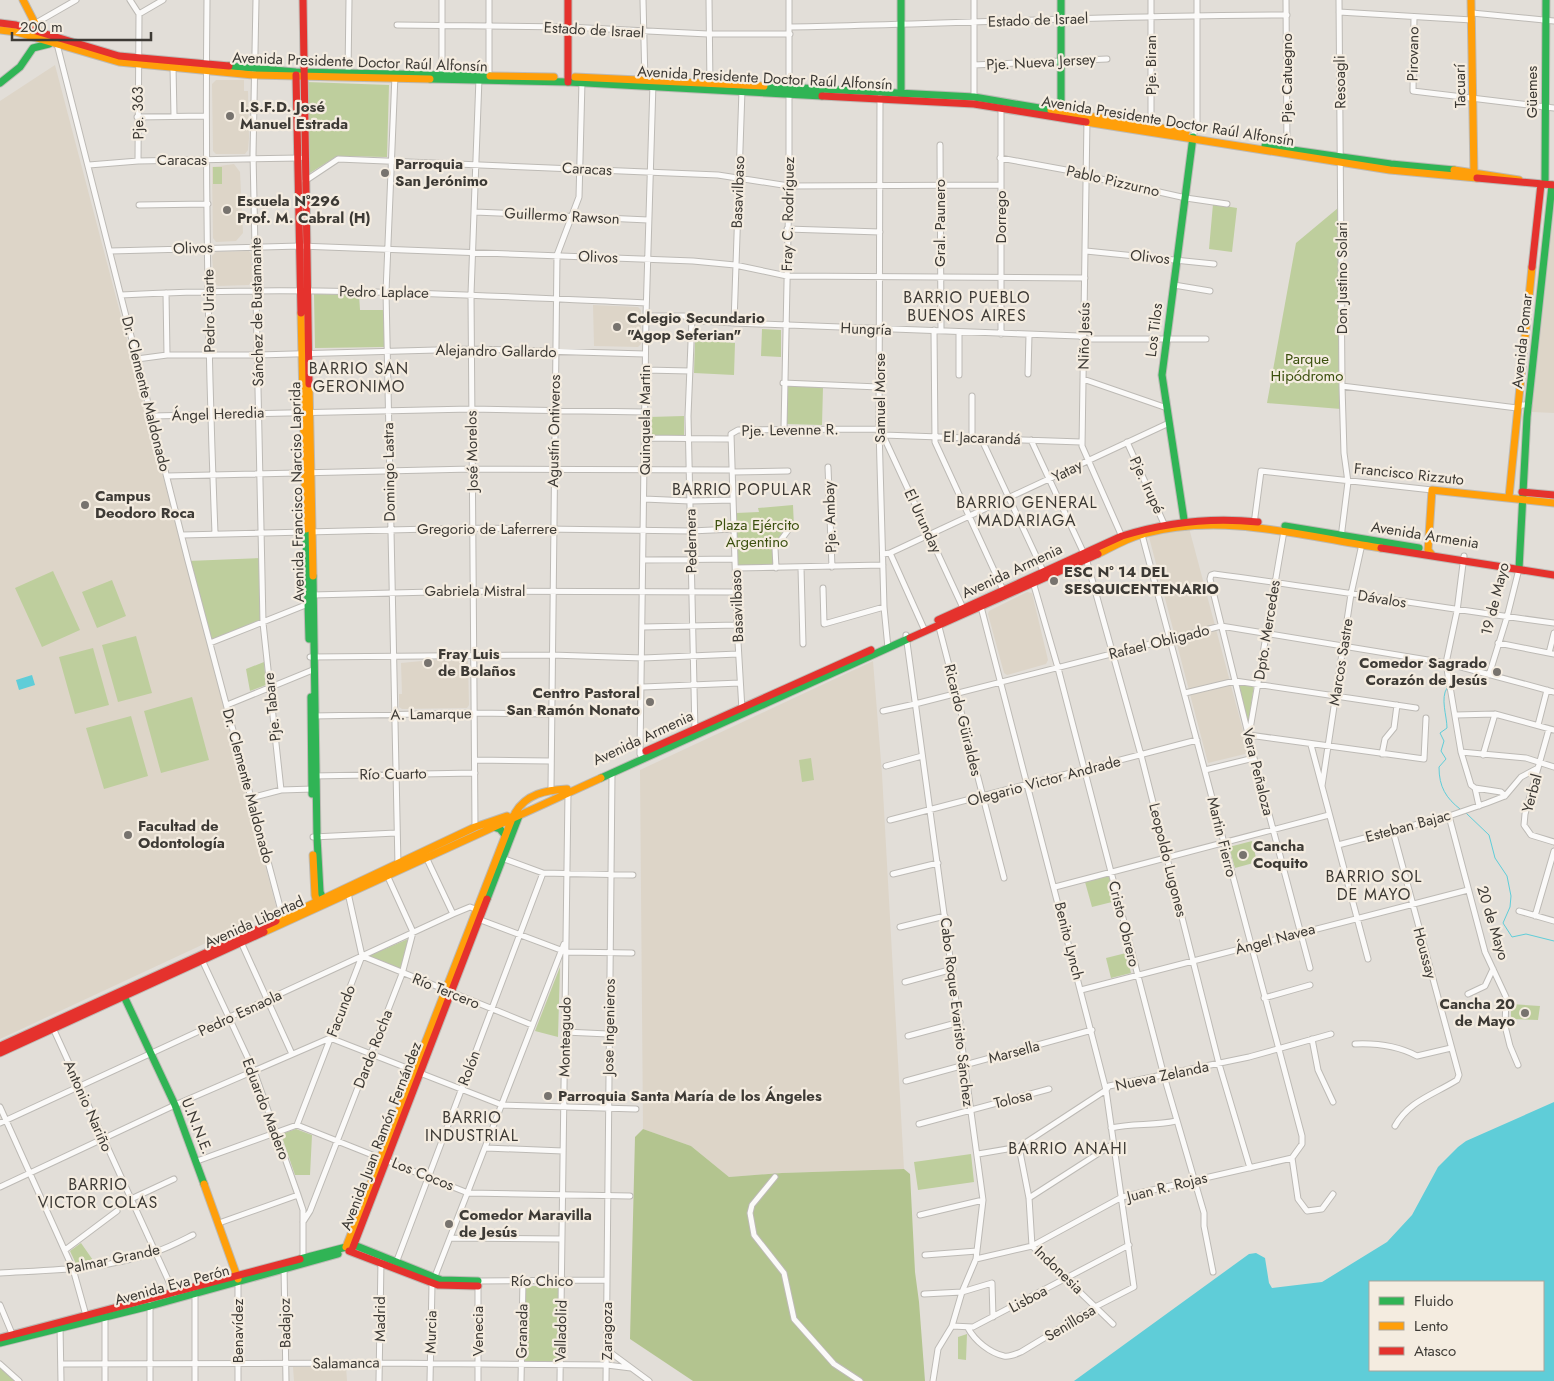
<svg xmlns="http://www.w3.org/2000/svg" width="1554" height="1381" font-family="Jost,sans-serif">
<rect width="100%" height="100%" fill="#e2ded8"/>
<path fill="#ddd5c8" d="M55,65L277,910L0,1039V101Z
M216,80H244V91H248L249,138L248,150L245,154H216L213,151L212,84Z
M234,164L240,172L243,233L236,241L216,242L213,238L212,167Z
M1554,209V413L1532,412Z
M249,251L251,254L252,281L249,285L218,286L214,283L212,256L216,252Z
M593,305L638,307L641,310V344L638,347L594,346Z
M1189,528L1249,753L1208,763L1149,537Z
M1027,592L1032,593L1048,660L1046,664L1007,675L1004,673L988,614L989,611Z
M432,660L468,661L469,705L467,708L402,709L399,707V694H402L401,663Z
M873,661L882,774L904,1169L782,1173L729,1177L691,1146L643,1129L640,770Z
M346,1367L347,1381H294L293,1367Z"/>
<path fill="#bece9d" d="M306,82L389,85L387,157L337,156L310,173Z
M213,167H222V184H213Z
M1213,204L1237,208L1232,252L1209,249Z
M1338,208L1341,409L1267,403L1296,243Z
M314,294L359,295L360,310H384V347L315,348Z
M762,329L781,330V357L761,356Z
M695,340L735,343L734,375L694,373Z
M786,386L823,387L822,425L785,424Z
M684,416V435L650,436L649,417Z
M793,505L794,527C776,530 774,549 774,565H737L736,513L759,512L758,508Z
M262,558L263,623L210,643L188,561Z
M53,571L80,630L42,647L15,588Z
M112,580L126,616L97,628L82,592Z
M136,636L152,693L118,702L102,645Z
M93,648L109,705L75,714L59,657Z
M264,662L266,685L250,691L246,669Z
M1238,684L1254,685L1248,726Z
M192,697L209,760L161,773L144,711Z
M131,716L148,776L104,789L86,728Z
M811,758L814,780L802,782L799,760Z
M1252,841L1257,862L1235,868L1229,847Z
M1110,875L1116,901L1092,907L1085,882Z
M408,939L400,972L366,957Z
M1126,953L1131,973L1111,978L1106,958Z
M560,967L558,1037L535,1031Z
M1511,1004L1540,1006L1538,1020L1511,1019Z
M296,1129L312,1135L310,1175H295L281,1134Z
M971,1154L974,1182L918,1190L914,1162Z
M81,1243L95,1263L77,1266L70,1251Z
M526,1286H559L558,1362H524Z
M967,1334L966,1360L958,1359V1337Z
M0,1364L18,1381H0Z"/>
<path fill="#b3c48f" d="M643,1129L691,1146L729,1177L782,1173L904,1169L910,1174L915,1272L919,1302L925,1381H693L630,1339L635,1137Z"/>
<path fill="#5fcdd8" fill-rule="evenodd" d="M32,675L35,685L19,690L16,680Z
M1554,1102V1381H1074L1249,1254L1256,1253L1265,1258L1269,1283L1272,1288L1322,1282L1387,1242L1412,1215L1438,1167L1458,1147L1466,1141ZM1370,1282H1543V1370H1370Z"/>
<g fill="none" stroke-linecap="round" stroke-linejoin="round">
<path stroke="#5fcdd8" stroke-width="1" d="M1447,688C1440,698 1447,716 1447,728L1440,733L1444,741L1441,751L1446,759L1439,767C1439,787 1446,798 1460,809
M1466,813L1489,835L1495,858L1507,876L1511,896L1510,907L1503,923L1512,937L1526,934L1554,941"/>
<defs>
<path id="street" d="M130,0L139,14L138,161
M207,0C205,177 208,356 215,533
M256,0L253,154L263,623L281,790
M489,0V75
M643,0L645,82
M709,0L710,87
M1286,0L1287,152
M1339,0L1342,386L1344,453L1348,482L1341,538
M1339,12L1472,20
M1472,13L1554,21
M139,14L163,0
M1414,17L1413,91L1554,108
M397,25L567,27L708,34H790
M35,26L36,23L76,0
M790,27C955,24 1121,15 1287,15
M57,44L188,561L283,918
M974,65L1107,59
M173,67L174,116
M348,74L349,0
M442,74V0
M395,75L386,292L398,866
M880,97L879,429L884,607L888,648
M974,98V0
M1001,107V334
M137,117L206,116
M1087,119L1082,446L1123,539
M1151,128V0
M1193,137L1197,123V0
M940,145L941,331
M1000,158L1088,174L1092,177L1186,198L1227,204
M89,165L138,161L300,158
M305,181L338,159L718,175L789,186L1001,185
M139,205L208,204
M475,212L648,220
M787,229L880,232
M110,251L300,246L693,261L735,265L787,276L1085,278
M1086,251L1214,264
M1174,285L1210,291
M166,293L167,355
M121,295C296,285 471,295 646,303
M646,316H684L701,321L734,323L1079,336L1086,339H1206
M692,318L688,416L695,732
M734,323L742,90
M934,330L935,442L1004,592
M959,332V375
M137,359L167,355H258L472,349L645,354
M645,370L690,371
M1028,374L1029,335
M1083,379L1167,408
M783,383L879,387
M1342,386L1517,408L1522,405H1529
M152,416L471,409L645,412
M784,429L789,186V0
M881,431L964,610
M883,435L1081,442
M972,437V396
M645,438L731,439
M981,438L1044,573
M1031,440L1086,558L1141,755L1219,1064L1250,1168
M1127,442L1165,526
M828,467L832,567
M732,472L788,471
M167,476L472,469L732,470
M644,499L690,501L733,500
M1254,524L1261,471L1432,490
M1284,531L1249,735L1424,759L1426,718
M182,535L473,528L691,531L734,529
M890,553L925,631
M883,554L890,553L1169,423
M1464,556L1457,611L1446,663L1461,752L1471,785L1475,788L1479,806
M643,560L735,559
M736,568L883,565
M776,568L775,548L789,529
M801,568L803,644
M1033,582L1058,668L1164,1076L1204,1213V1226L1213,1272
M823,588L824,624L884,607
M312,595L473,591L736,592
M938,623L1004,878
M643,627L737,625
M906,635L983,1200L976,1259L962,1292L952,1326L938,1349L933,1381
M210,643L308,604
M1498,643L1554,654
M1549,653L1554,633
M310,657L551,655L643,658L738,654
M1489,675L1507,617L1519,569
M643,687L740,683
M1185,693L1235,681L1416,708
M227,705L315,669
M742,710L737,625L731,434L738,430L879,429
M883,711L915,704L1221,626L1446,663L1554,692
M1456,715L1495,714L1554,730
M313,716L475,713L550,714
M1538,725L1547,690
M1549,729L1525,814L1524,825L1531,835L1554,842
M1311,745L1368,959
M1461,752L1526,758L1554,767
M1382,754L1385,739L1394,728L1397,705
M1483,755L1495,714
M643,759L640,754L646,316L653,83
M475,760L550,761
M886,766L922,756
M1205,770L1254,758
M313,776L475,773
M1322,786L1351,594L1362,544
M1475,788L1501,792L1505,796
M551,789L557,255L579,197L582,81
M251,798L281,790L313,789
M1449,816L1485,952L1506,997L1505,1026L1510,1046L1518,1065
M890,820L1197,740
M475,827L471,294L479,78
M1393,831L1459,1075L1457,1080C1433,1095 1409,1101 1395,1126
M313,837L396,833
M1338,845L1449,816L1487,803L1505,796L1521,777L1538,768
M426,857L453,914
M499,857L543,873L633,875
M893,874L938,863
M1055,887L1329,815
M1519,911L1554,921
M1535,916L1554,851
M478,919L566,952L632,953
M900,927L945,916
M241,942L292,1054
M362,956L532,1025
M202,960L254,1071L298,1195L303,1210V1262
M1310,968L1254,758L1210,579L1211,575L1214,574C1328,589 1441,608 1554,623
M905,982L953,969
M1081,990L1468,890
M1468,994L1485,986L1493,969
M1264,998L1310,985
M53,1028L175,1295
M565,1032L608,1034
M908,1036L960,1022
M1312,1039L1318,1070L1333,1102
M1355,1044C1377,1043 1398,1046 1417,1056L1451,1048
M906,1081L1092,1030
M0,1107L73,1269L87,1319
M0,1123L453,914L470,907L478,910
M919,1124L1049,1089
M297,1125L362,956L348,893
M1111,1128C1133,1123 1154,1126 1176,1121
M1019,1147L1029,1198L1032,1246L1113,1324
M486,1148L563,1151
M978,1154L1019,1147L1106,1090L1109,1086L1249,1057L1331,1034
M1292,1158L1298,1199L1307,1211L1322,1209L1333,1194
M197,1161L297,1125L468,1193L630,1196
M775,1177L752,1205L750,1213L754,1235L784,1273L794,1319L834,1364L860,1381
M0,1187L175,1105L330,1038L502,1105L636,1109
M1029,1198L1113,1144
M131,1199L174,1179
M920,1215L983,1200
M303,1222L310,1211L402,974L413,932L387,875
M219,1223L298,1195
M450,1238L562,1239
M65,1250L117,1211
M925,1255L977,1251
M976,1259L1032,1246L1122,1197L1292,1158L1302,1144V1136L1141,531
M396,1263L543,873
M284,1267L286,1381
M0,1273C51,1270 106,1270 155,1252C168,1248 181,1241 193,1235
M238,1281V1381
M924,1294L962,1292L992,1283L993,1317
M0,1305L13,1336
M105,1314V1381
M60,1326L61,1381
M952,1326L973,1327L1129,1245
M968,1328C975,1341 990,1353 1004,1356C1010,1357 1016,1354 1021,1352L1097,1306L1134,1287L1106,1090L980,603
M607,1350L649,1381
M0,1364L19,1381
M61,1364L380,1363L607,1365L631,1368
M150,1381V1304
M195,1381V1292
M379,1381L381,1260
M430,1381L432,1284L564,944
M478,1381V1281L607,1280
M521,1381L523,1280
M560,1381L568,793
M606,1381L612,773"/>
<path id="fast" d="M901,0V96
M1061,0V114
M229,66L296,72L490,76
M430,79L568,82L822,96
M0,83L20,67L33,48L49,44
M764,86L974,97L1051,110
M1265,146L1391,164L1454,170
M1545,184L1546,0
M1185,526L1162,375L1193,137
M1285,526L1419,548
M306,529L309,639
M1519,569L1527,417L1552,185
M313,576L317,837L320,892L325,903
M311,697L312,794
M601,778L910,638
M493,827L500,829L505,835
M487,899L519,816
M122,992L175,1105L204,1184
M300,1259L354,1245L441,1280L478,1281
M0,1343L150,1306L338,1254"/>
<path id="slow" d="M23,0L41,35
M1471,0L1474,175
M0,30L16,32L119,62L253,75L430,79
M490,76L554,77
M575,77L764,86
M1051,110L1186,132
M1086,122L1390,170L1477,178
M1454,170L1519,180
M301,313L306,529
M309,384L313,576
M1509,497L1532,267
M1098,554C1112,547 1127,538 1143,534C1221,512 1303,536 1381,548
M1432,555L1428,550L1432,490L1554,503
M515,813C526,794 546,790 567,789
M313,855L315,895L318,906
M276,921L475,827L507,816
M264,932L601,778
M204,1184L238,1279
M346,1247L513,816"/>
<path id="jam" d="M303,0L309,384
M568,0V82
M0,23L16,25L119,56L229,66
M296,75L301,313
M822,96L974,104L1086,122
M1477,178L1554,185
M1532,267L1541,184
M1522,492L1554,495
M1381,548L1554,575
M938,620L1122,536C1167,522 1211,517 1258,522
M910,638L1098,554
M646,751L871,650
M0,1046L276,921
M0,1053L264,932
M353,1247L487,899
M349,1251L438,1285L478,1286
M0,1338L300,1259"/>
</defs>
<use href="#street" stroke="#bdbab5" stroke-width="7"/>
<use href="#fast" stroke="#bdbab5" stroke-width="9"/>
<use href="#slow" stroke="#bdbab5" stroke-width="9"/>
<use href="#jam" stroke="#bdbab5" stroke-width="9"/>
<use href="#street" stroke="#fbfaf9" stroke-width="5"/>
<use href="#fast" stroke="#30b455" stroke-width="7"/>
<use href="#slow" stroke="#ff9f0a" stroke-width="7"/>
<use href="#jam" stroke="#e5322d" stroke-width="7"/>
</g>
<g fill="#77736e" stroke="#f4ece0" stroke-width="2">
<circle cx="230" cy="116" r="5"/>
<circle cx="385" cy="173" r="5"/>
<circle cx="227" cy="210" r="5"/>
<circle cx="617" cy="327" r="5"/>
<circle cx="85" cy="505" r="5"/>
<circle cx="1054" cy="581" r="5"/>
<circle cx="428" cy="663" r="5"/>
<circle cx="1497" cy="672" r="5"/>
<circle cx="650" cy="702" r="5"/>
<circle cx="128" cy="835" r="5"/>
<circle cx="1243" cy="855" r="5"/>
<circle cx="1525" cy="1013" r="5"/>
<circle cx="548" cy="1096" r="5"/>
<circle cx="449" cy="1224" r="5"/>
</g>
<g text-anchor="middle" stroke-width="4.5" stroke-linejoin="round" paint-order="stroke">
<g font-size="15" fill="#3d3a35" stroke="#f4ece0">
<text transform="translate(1038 20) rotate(-2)" y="5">Estado de Israel</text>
<text transform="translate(594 30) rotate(3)" y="5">Estado de Israel</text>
<text transform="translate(1413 54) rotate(-89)" y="5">Pirovano</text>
<text transform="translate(360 62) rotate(2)" y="5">Avenida Presidente Doctor Raúl Alfonsín</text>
<text transform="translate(1041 62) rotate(-3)" y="5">Pje. Nueva Jersey</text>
<text transform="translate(1151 65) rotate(-90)" y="5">Pje. Biran</text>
<text transform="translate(765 78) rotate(3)" y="5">Avenida Presidente Doctor Raúl Alfonsín</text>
<text transform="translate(1287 78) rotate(-90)" y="5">Pje. Catuegno</text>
<text transform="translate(1340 82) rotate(-91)" y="5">Resoagli</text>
<text transform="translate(1460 86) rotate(-91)" y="5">Tacuarí</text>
<text transform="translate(1532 92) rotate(-90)" y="5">Güemes</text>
<text transform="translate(138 113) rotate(-91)" y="5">Pje. 363</text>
<text transform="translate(1168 121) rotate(9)" y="5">Avenida Presidente Doctor Raúl Alfonsín</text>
<text x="182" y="165">Caracas</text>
<text transform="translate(587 169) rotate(3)" y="5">Caracas</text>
<text transform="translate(1113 181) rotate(13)" y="5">Pablo Pizzurno</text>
<text transform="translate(738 192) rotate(-88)" y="5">Basavilbaso</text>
<text transform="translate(788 214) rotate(-89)" y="5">Fray C. Rodríguez</text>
<text transform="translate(562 216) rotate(3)" y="5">Guillermo Rawson</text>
<text transform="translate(1001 217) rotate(-90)" y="5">Dorrego</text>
<text transform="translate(940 223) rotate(-90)" y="5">Gral. Paunero</text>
<text transform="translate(193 248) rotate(-2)" y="5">Olivos</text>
<text transform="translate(598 257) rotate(2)" y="5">Olivos</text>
<text transform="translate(1150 257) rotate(6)" y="5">Olivos</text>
<text transform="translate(1342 278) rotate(-90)" y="5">Don Justino Solari</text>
<text transform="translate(384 292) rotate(1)" y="5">Pedro Laplace</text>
<text transform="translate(209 311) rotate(-91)" y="5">Pedro Uriarte</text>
<text transform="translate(257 312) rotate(-91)" y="5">Sánchez de Bustamante</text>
<text transform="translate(866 329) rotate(2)" y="5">Hungría</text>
<text transform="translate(1154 330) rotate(-83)" y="5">Los Tilos</text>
<text transform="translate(1084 336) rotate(-89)" y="5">Niño Jesús</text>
<text transform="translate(1522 341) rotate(-84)" y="5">Avenida Pomar</text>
<text transform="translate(496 351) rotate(1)" y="5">Alejandro Gallardo</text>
<text transform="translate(146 394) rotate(76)" y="5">Dr. Clemente Maldonado</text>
<text transform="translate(880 398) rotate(-90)" y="5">Samuel Morse</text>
<text transform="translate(218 414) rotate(-2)" y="5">Ángel Heredia</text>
<text transform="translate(645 420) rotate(-90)" y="5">Quinquela Martin</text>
<text transform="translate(790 430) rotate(-1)" y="5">Pje. Levenne R.</text>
<text transform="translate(554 431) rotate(-89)" y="5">Agustín Ontiveros</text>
<text transform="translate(982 438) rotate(2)" y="5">El Jacarandá</text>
<text transform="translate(472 451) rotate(-91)" y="5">José Morelos</text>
<text transform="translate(1067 471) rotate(-27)" y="5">Yatay</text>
<text transform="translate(389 472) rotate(-91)" y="5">Domingo Lastra</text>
<text transform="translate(1409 474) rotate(6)" y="5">Francisco Rizzuto</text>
<text transform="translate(1147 485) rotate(65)" y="5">Pje. Irupé</text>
<text transform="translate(297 492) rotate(-91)" y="5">Avenida Francisco Narciso Laprida</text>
<text transform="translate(830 517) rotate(-92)" y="5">Pje. Ambay</text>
<text transform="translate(923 521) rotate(65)" y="5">El Urunday</text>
<text x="487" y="534">Gregorio de Laferrere</text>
<text transform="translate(1425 535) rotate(9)" y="5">Avenida Armenia</text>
<text transform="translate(691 541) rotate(-91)" y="5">Pedernera</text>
<text transform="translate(1012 571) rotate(-25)" y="5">Avenida Armenia</text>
<text x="475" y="596">Gabriela Mistral</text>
<text transform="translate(1382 599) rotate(9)" y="5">Dávalos</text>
<text transform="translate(1495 599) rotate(-76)" y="5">19 de Mayo</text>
<text transform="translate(737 606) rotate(-92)" y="5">Basavilbaso</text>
<text transform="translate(1267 630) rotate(-81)" y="5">Dpto. Mercedes</text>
<text transform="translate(1159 642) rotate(-14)" y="5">Rafael Obligado</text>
<text transform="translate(1341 662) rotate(-81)" y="5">Marcos Sastre</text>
<text transform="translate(272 707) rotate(-96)" y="5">Pje. Tabare</text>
<text transform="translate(431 714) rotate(-1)" y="5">A. Lamarque</text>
<text transform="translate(963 720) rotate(76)" y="5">Ricardo Güiraldes</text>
<text transform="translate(643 738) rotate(-25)" y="5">Avenida Armenia</text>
<text transform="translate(1258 772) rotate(76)" y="5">Vera Peñaloza</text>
<text transform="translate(393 774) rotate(-1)" y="5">Río Cuarto</text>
<text transform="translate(1044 781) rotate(-15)" y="5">Olegario Victor Andrade</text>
<text transform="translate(248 786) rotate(75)" y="5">Dr. Clemente Maldonado</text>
<text transform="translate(1532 793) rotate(-75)" y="5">Yerbal</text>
<text transform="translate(1408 826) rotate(-15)" y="5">Esteban Bajac</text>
<text transform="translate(1222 837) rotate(76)" y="5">Martin Fierro</text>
<text transform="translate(1168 860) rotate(76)" y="5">Leopoldo Lugones</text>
<text transform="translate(254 922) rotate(-24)" y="5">Avenida Libertad</text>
<text transform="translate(1493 923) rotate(73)" y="5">20 de Mayo</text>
<text transform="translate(1124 924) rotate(76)" y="5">Cristo Obrero</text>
<text transform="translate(1275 939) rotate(-15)" y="5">Ángel Navea</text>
<text transform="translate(1069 941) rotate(76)" y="5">Benito Lynch</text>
<text transform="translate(1425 953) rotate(75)" y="5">Houssay</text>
<text transform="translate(446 991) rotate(22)" y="5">Río Tercero</text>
<text transform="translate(341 1011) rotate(-69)" y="5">Facundo</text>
<text transform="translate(957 1012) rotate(83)" y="5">Cabo Roque Evaristo Sánchez</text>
<text transform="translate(240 1013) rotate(-25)" y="5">Pedro Esnaola</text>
<text transform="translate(609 1027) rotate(-89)" y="5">Jose Ingenieros</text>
<text transform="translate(565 1037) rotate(-89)" y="5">Monteagudo</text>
<text transform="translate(373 1049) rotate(-69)" y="5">Dardo Rocha</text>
<text transform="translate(1014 1052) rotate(-15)" y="5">Marsella</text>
<text transform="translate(469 1068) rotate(-69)" y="5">Rolón</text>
<text transform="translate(1162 1076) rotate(-12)" y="5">Nueva Zelanda</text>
<text transform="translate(1013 1099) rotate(-14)" y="5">Tolosa</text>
<text transform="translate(88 1106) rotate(66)" y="5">Antonio Nariño</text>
<text transform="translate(266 1109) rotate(69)" y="5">Eduardo Madero</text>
<text transform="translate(197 1126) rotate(68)" y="5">U.N.N.E.</text>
<text transform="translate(381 1136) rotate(-69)" y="5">Avenida Juan Ramón Fernández</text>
<text transform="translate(423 1174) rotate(22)" y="5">Los Cocos</text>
<text transform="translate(1167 1187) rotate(-14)" y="5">Juan R. Rojas</text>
<text transform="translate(113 1259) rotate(-12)" y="5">Palmar Grande</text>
<text transform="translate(1059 1270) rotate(44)" y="5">Indonesia</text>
<text x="542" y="1286">Río Chico</text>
<text transform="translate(172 1285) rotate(-15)" y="5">Avenida Eva Perón</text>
<text transform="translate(1028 1299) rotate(-28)" y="5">Lisboa</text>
<text transform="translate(380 1319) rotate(-90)" y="5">Madrid</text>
<text transform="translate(285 1323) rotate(-91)" y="5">Badajoz</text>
<text transform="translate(1070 1323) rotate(-31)" y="5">Senillosa</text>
<text transform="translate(238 1331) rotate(-90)" y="5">Benavídez</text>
<text transform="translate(478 1331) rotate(-90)" y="5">Venecia</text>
<text transform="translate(522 1331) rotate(-89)" y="5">Granada</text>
<text transform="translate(561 1331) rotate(-89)" y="5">Valladolid</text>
<text transform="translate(607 1331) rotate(-90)" y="5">Zaragoza</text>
<text transform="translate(431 1332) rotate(-89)" y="5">Murcia</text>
<text transform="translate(346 1363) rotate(-1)" y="5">Salamanca</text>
</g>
<g font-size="15" font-weight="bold" fill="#3d3a35" stroke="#f4ece0" text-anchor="start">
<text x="240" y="112">I.S.F.D. José<tspan x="240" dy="17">Manuel Estrada</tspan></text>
<text x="395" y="169">Parroquia<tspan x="395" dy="17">San Jerónimo</tspan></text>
<text x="237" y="206">Escuela Nº296<tspan x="237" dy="17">Prof. M. Cabral (H)</tspan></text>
<text x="627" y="323">Colegio Secundario<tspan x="627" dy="17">"Agop Seferian"</tspan></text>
<text x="95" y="501">Campus<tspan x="95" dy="17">Deodoro Roca</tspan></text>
<text x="1064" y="577">ESC Nº 14 DEL<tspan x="1064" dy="17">SESQUICENTENARIO</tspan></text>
<text x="438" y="659">Fray Luis<tspan x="438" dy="17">de Bolaños</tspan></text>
<text x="1487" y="668" text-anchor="end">Comedor Sagrado<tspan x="1487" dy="17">Corazón de Jesús</tspan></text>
<text x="640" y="698" text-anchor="end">Centro Pastoral<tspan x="640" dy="17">San Ramón Nonato</tspan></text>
<text x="138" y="831">Facultad de<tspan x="138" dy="17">Odontología</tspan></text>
<text x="1253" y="851">Cancha<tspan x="1253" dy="17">Coquito</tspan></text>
<text x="1515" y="1009" text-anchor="end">Cancha 20<tspan x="1515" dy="17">de Mayo</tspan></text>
<text x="558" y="1101">Parroquia Santa María de los Ángeles</text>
<text x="459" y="1220">Comedor Maravilla<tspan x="459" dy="17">de Jesús</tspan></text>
</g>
<g font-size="15" fill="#3b500e" stroke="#f4ece0">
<text x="1307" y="364">Parque<tspan x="1307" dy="17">Hipódromo</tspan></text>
<text x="757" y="530">Plaza Ejército<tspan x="757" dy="17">Argentino</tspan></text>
</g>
<g font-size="16" letter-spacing="1" fill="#3d3a35" stroke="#f4ece0">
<text x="967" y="303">BARRIO PUEBLO<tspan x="967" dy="18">BUENOS AIRES</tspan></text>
<text x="359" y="374">BARRIO SAN<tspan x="359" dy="18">GERONIMO</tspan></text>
<text x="742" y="495">BARRIO POPULAR</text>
<text x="1027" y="508">BARRIO GENERAL<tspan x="1027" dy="18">MADARIAGA</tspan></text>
<text x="1374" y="882">BARRIO SOL<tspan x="1374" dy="18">DE MAYO</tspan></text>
<text x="472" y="1123">BARRIO<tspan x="472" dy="18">INDUSTRIAL</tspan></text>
<text x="1068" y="1154">BARRIO ANAHI</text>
<text x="98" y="1190">BARRIO<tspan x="98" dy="18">VICTOR COLAS</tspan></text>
</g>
</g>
<rect x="1369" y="1281" width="175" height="90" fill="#f4ece0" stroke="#aba59c"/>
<rect x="1379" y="1297" width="25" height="8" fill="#30b455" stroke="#aba59c"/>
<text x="1414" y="1306" font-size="15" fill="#3d3a35">Fluido</text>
<rect x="1379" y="1322" width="25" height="8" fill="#ff9f0a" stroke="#aba59c"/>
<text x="1414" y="1331" font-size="15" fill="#3d3a35">Lento</text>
<rect x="1379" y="1347" width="25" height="8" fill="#e5322d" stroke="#aba59c"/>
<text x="1414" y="1356" font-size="15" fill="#3d3a35">Atasco</text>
<path d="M12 32v8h139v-8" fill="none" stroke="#3d3a35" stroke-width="2.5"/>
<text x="20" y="32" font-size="15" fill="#3d3a35" stroke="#f4ece0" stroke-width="4" paint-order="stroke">200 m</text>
</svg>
